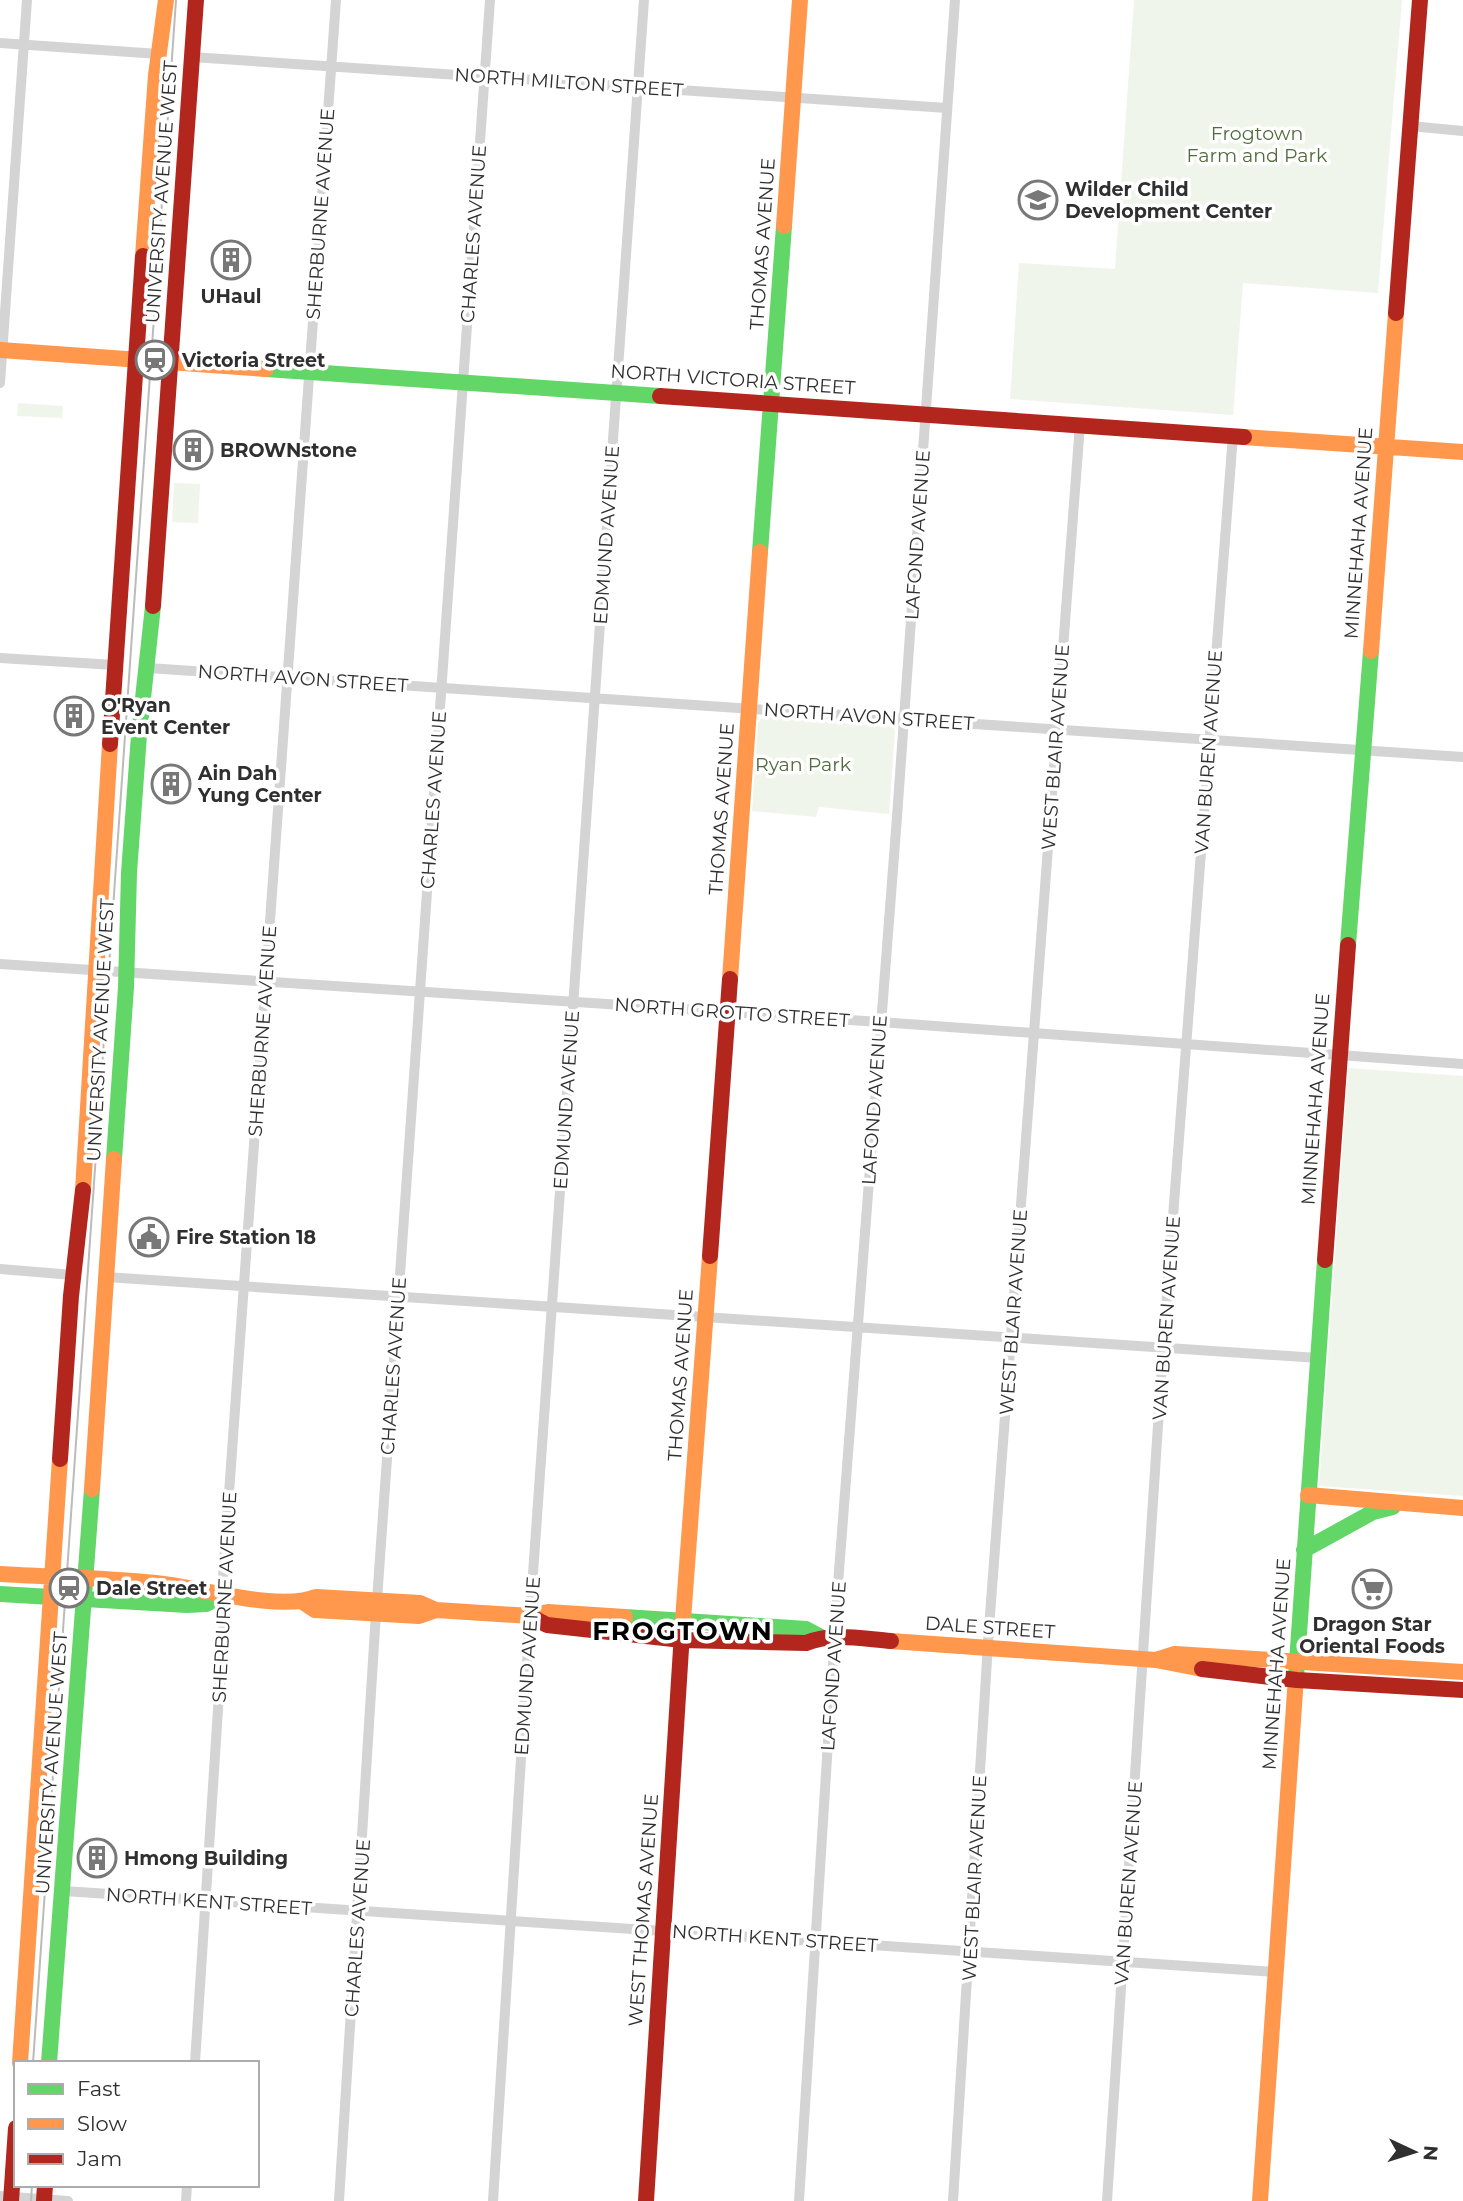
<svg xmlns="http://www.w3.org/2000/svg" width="1463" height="2201" font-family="Montserrat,sans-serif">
<rect width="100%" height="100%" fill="#fff"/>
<path fill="#f0f5ec" d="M1134,0H1402L1378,293L1243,283L1233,415L1010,399L1019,263L1115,269Z
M18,403L63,406L62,418L17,416Z
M174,483L200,484L198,523L172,522Z
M762,717L893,727L895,731L889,814L819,807L816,817L752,811L758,723Z
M1348,1068L1463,1076V1496L1319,1486Z"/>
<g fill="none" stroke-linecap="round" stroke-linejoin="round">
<path stroke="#d4d4d4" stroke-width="10" d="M0,43L159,54
M192,57L947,108
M1410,126L1463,131
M0,383L27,0
M0,658L115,665
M148,668L1463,757
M0,964L880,1022L1463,1064
M0,1269L73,1275
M106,1277L1318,1358
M377,1600L490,0
M64,1891L1276,1972
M195,2063L224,1617L223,1577L336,0
M0,2196L68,2201
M186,2201L187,2185
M339,2201L376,1613
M493,2201L530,1616L644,0
M799,2201L838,1584L897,817L955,0
M953,2201L989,1628L1080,424
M1107,2201L1164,1334L1233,435"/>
<path stroke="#63d668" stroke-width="16" d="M266,369L660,396
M760,552L784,226
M1348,945L1371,651
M114,1159L126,987L129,873L139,735L153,606
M1304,1550L1373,1512L1393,1507
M0,1594L187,1605L206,1604L224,1595
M625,1617L806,1629L821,1637
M1296,1677L1325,1260
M49,2063L92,1489"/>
<path stroke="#ff974d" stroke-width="16" d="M784,226L800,0
M143,256L156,75L166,0
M0,350L266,369
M1244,437L1463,452
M1371,651L1396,313
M730,979L760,552
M83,1190L110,744
M92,1489L114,1159
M1308,1495L1463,1508
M0,1574C52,1577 105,1578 156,1583C199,1587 278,1612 316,1597L420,1603L436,1610
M303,1602L315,1610L419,1616L436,1610L530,1616L548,1612L625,1617
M682,1633L710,1256
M891,1641L1156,1660L1202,1669
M1156,1660L1175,1654L1463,1672
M20,2063L60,1459
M1260,2201L1296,1677"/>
<path stroke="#b3261e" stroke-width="16" d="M1396,313L1420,0
M660,396L1244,437
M153,606L196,0
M110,744L143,256
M710,1256L730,979
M1325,1260L1348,945
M60,1459L71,1296L83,1190
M530,1616L547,1625L682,1640L806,1643C833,1632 863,1639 891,1641
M1202,1669L1297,1680L1463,1690
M11,2201L16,2128
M44,2201L45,2185
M646,2201L682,1633"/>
<path stroke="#bbb" stroke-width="2" d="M33,2063L176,0
M31,2201L32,2185"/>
</g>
<defs>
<symbol id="school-ring" viewBox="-11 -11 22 22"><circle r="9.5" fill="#fff" stroke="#787878" stroke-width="1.5"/><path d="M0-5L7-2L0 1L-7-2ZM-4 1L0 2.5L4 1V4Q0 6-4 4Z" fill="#787878"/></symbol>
<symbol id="building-ring" viewBox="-11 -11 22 22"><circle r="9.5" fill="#fff" stroke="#787878" stroke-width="1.5"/><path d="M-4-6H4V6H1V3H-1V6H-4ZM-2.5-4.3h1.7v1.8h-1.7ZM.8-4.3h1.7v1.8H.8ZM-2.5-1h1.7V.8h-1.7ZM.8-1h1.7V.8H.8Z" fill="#787878"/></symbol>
<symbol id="station-ring" viewBox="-11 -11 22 22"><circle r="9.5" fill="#fff" stroke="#787878" stroke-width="1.5"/><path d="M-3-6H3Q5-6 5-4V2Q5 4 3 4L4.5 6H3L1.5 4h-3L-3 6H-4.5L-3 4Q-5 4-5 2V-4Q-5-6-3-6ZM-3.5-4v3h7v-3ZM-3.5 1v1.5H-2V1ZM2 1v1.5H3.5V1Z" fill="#787878"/></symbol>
<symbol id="civic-ring" viewBox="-11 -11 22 22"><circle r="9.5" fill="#fff" stroke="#787878" stroke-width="1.5"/><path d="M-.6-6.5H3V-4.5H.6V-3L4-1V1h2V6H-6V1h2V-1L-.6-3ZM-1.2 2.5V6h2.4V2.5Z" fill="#787878"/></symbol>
<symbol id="supermarket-ring" viewBox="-11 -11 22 22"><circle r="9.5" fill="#fff" stroke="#787878" stroke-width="1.5"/><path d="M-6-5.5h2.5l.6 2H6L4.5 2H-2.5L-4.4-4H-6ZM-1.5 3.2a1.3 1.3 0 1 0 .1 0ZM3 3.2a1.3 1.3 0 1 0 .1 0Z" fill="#787878"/></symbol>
</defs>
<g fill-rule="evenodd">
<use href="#school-ring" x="1016" y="178" width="44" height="44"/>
<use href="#building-ring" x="209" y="238" width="44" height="44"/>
<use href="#station-ring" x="133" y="338" width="44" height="44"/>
<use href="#building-ring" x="171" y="428" width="44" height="44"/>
<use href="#building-ring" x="52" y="694" width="44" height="44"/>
<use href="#building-ring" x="149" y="762" width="44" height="44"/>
<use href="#civic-ring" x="127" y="1215" width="44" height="44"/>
<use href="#station-ring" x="47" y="1566" width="44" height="44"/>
<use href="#supermarket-ring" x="1350" y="1567" width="44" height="44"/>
<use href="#building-ring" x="75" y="1836" width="44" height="44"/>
</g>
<g text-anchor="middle" stroke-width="7" stroke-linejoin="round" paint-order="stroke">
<g font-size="19" fill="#2f2f2f" stroke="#fff">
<text transform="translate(569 82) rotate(4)" y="7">NORTH MILTON STREET</text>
<text transform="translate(161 192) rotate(-86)" y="7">UNIVERSITY AVENUE WEST</text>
<text transform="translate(320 214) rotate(-86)" y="7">SHERBURNE AVENUE</text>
<text transform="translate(473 234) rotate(-86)" y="7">CHARLES AVENUE</text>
<text transform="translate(762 244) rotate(-86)" y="7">THOMAS AVENUE</text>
<text transform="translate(733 379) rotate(4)" y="7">NORTH VICTORIA STREET</text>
<text transform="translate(1358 533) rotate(-86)" y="7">MINNEHAHA AVENUE</text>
<text transform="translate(606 535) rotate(-86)" y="7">EDMUND AVENUE</text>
<text transform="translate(917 535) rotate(-86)" y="7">LAFOND AVENUE</text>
<text transform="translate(303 678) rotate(4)" y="7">NORTH AVON STREET</text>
<text transform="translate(869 716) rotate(4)" y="7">NORTH AVON STREET</text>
<text transform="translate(1055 747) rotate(-86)" y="7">WEST BLAIR AVENUE</text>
<text transform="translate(1208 752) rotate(-86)" y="7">VAN BUREN AVENUE</text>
<text transform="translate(433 800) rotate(-86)" y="7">CHARLES AVENUE</text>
<text transform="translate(721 809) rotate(-86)" y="7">THOMAS AVENUE</text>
<text transform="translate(732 1012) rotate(4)" y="7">NORTH GROTTO STREET</text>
<text transform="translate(100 1030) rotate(-87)" y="7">UNIVERSITY AVENUE WEST</text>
<text transform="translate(262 1031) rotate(-86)" y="7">SHERBURNE AVENUE</text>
<text transform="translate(1315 1099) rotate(-86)" y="7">MINNEHAHA AVENUE</text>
<text transform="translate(566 1100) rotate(-86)" y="7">EDMUND AVENUE</text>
<text transform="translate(874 1100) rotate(-86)" y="7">LAFOND AVENUE</text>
<text transform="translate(1013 1312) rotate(-86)" y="7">WEST BLAIR AVENUE</text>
<text transform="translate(1166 1318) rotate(-86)" y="7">VAN BUREN AVENUE</text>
<text transform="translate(393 1366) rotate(-86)" y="7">CHARLES AVENUE</text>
<text transform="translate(680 1375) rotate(-86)" y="7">THOMAS AVENUE</text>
<text transform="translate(224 1597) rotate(-87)" y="7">SHERBURNE AVENUE</text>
<text transform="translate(990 1627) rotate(4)" y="7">DALE STREET</text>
<text transform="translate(1276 1664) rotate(-86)" y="7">MINNEHAHA AVENUE</text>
<text transform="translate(527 1666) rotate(-86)" y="7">EDMUND AVENUE</text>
<text transform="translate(833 1666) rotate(-86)" y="7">LAFOND AVENUE</text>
<text transform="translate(51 1763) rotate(-86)" y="7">UNIVERSITY AVENUE WEST</text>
<text transform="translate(974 1878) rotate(-87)" y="7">WEST BLAIR AVENUE</text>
<text transform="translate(1128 1883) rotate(-86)" y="7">VAN BUREN AVENUE</text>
<text transform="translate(209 1901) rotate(4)" y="7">NORTH KENT STREET</text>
<text transform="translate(643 1910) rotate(-86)" y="7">WEST THOMAS AVENUE</text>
<text transform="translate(357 1928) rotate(-86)" y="7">CHARLES AVENUE</text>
<text transform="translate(775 1938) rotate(4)" y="7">NORTH KENT STREET</text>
</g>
<g font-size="19" fill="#4f6c3b" stroke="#fff">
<text x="1257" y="140">Frogtown<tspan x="1257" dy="22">Farm and Park</tspan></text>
<text x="803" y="771">Ryan Park</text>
</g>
<g font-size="19" font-weight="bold" fill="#2f2f2f" stroke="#fff" text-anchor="start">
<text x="1065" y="196">Wilder Child<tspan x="1065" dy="22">Development Center</tspan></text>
<text x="231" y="303" text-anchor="middle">UHaul</text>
<text x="182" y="367">Victoria Street</text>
<text x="220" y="457">BROWNstone</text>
<text x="101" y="712">O'Ryan<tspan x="101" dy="22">Event Center</tspan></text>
<text x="198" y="780">Ain Dah<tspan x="198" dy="22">Yung Center</tspan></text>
<text x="176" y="1244">Fire Station 18</text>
<text x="96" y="1595">Dale Street</text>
<text x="1372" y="1631" text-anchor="middle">Dragon Star<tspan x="1372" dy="22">Oriental Foods</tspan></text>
<text x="124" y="1865">Hmong Building</text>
</g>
<g font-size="26" font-weight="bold" letter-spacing="2" fill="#000" stroke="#fff">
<text x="683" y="1640">FROGTOWN</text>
</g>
</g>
<rect x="14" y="2061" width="245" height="126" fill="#ffffff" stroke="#acacac" stroke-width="2"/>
<rect x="28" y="2084" width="35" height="10" fill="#63d668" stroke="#acacac" stroke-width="2"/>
<text x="77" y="2096" font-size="21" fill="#2f2f2f">Fast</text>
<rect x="28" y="2119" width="35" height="10" fill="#ff974d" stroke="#acacac" stroke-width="2"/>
<text x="77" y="2131" font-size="21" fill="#2f2f2f">Slow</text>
<rect x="28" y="2154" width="35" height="10" fill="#b3261e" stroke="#acacac" stroke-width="2"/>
<text x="77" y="2166" font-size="21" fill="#2f2f2f">Jam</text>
<g transform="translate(1414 2152) rotate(94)" stroke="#ffffff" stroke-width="5" paint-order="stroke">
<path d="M0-5L12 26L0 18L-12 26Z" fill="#2f2f2f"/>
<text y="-10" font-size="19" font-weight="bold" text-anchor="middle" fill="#2f2f2f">N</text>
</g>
</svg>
